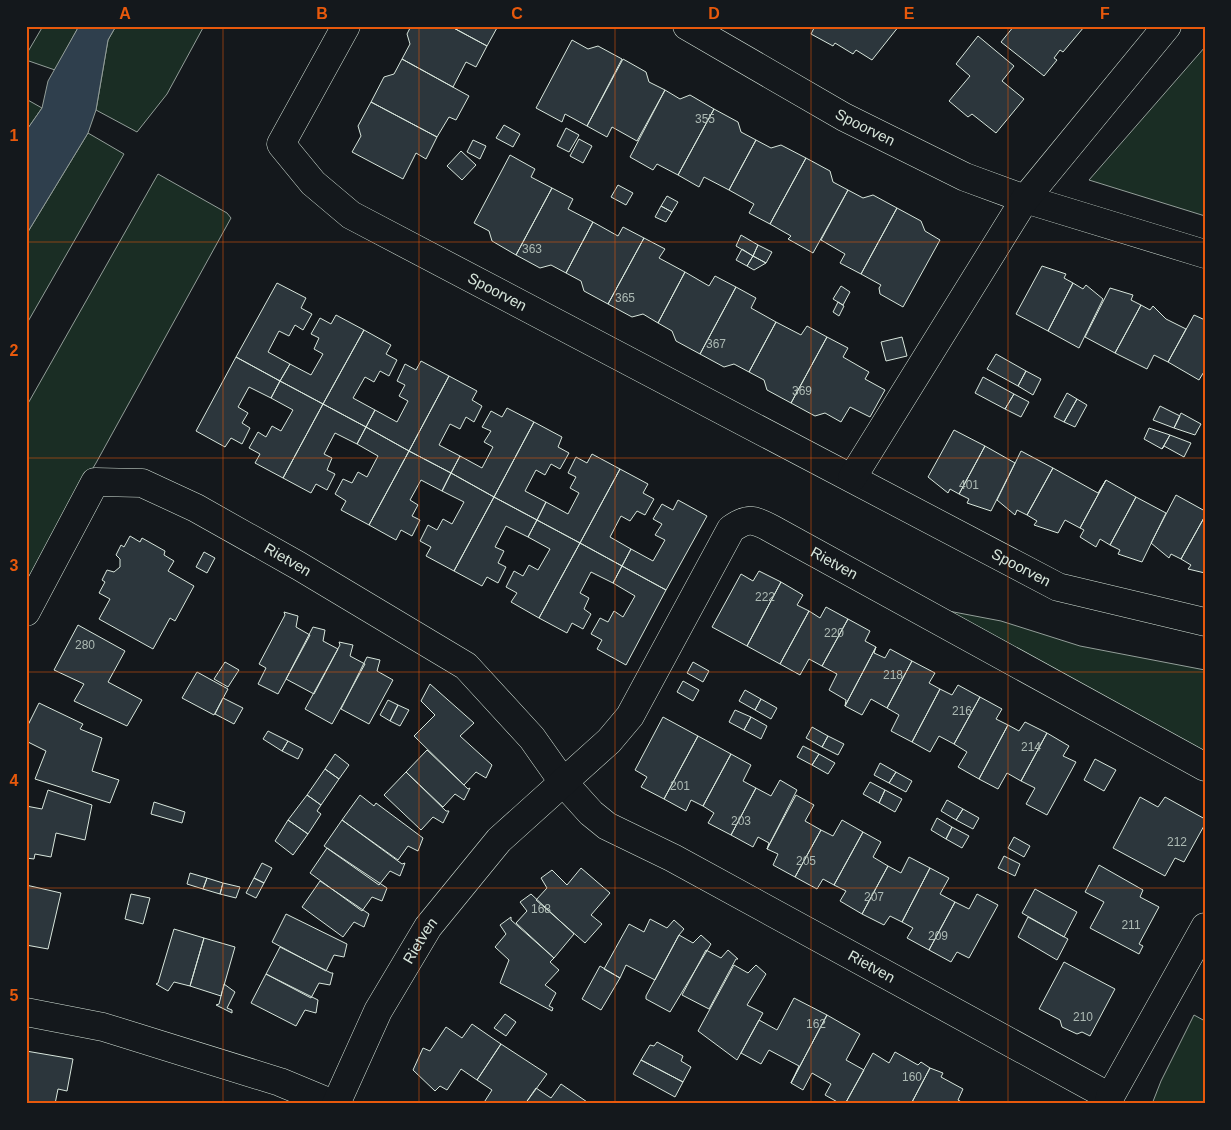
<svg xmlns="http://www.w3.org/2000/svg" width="1231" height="1130" font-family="Helvetica,sans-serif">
<rect width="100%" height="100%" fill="#14181c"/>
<path fill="#1a2d24" stroke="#939e99" d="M43,26H79L55,70L26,60V55Z
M116,26H204L167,94L137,132L96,110L108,40Z
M1205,47V216L1089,180Z
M26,99L42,108L26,131Z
M88,133L124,154L26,325V235Z
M158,174L227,213L231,218L96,463L57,527L26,583V407Z
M938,609L1001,621L1080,646L1205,670V757Z
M1194,1015L1205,1021V1104H1152L1161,1081Z"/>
<path fill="#2f3f4d" stroke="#939e99" d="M79,26H116L108,40L96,110L88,133L26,235V131L42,108L48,81Z"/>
<path fill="#2c363c" stroke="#d8e6dc" d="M411,26H450L487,46L476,67L466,62L453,87L402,59L410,44L407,34Z
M450,26H498L487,46Z
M815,26H899L872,60L856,50L853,54L835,43L833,46L811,34Z
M1014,26H1083L1084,27L1063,52L1060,50L1054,58L1057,60L1044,76L1001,42Z
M978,36L1014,66L1002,81L1024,99L996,133L972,114L968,117L949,101L970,76L956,64Z
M572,40L588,49L598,46L622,59L587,126L565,114L562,122L536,108Z
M402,59L469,96L456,120L449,117L437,137L371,102L384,77L394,74Z
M623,59L646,72L649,82L665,90L637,141L612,127L607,137L587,126Z
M665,90L680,99L690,95L714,109L678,175L657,164L653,170L630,157Z
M371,102L437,137L426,159L416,153L403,179L352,152L361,136L358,126Z
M714,109L738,122L741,132L756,140L729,190L704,177L699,187L678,175Z
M504,125L520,134L513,147L496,138Z
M566,128L579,135L569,152L557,146Z
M579,139L592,146L583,163L570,156Z
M473,140L486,146L480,159L467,152Z
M756,140L771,148L781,145L806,158L770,224L749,213L754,204L729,190Z
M461,151L476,165L462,180L447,166Z
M510,155L535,169L531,177L552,188L516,255L492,241L489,231L474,223Z
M806,158L830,171L833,182L848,190L813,253L788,239L791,236L770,224Z
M618,185L633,193L626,205L611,197Z
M552,188L573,199L568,209L593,222L566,273L551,265L540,268L516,255Z
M848,190L863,198L873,195L897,208L861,274L840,263L845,254L821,240Z
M667,196L678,202L672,212L661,206Z
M661,206L672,212L666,222L655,217Z
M897,208L921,221L925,231L940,240L903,307L880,294L879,288L881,285L861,274Z
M593,222L618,236L623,227L644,238L608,304L584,291L581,281L566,273Z
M741,235L758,245L753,256L736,246Z
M644,238L665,249L659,258L685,272L658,323L643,314L632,317L608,304Z
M758,245L772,252L766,263L753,256Z
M742,249L753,256L747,266L736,260Z
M753,256L766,263L754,270L747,266Z
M1042,266L1066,274L1064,278L1073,283L1048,331L1016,314Z
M685,272L709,286L715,276L736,287L700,354L676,341L672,331L658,323Z
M277,283L306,298L301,308L312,314L303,330L295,325L289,336L279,331L268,352L290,364L280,381L236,357Z
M1073,283L1083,289L1086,285L1103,299L1079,348L1048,331Z
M841,286L850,292L843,305L833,299Z
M736,287L756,298L751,308L776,322L749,372L734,364L724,367L700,354Z
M1110,288L1133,295L1131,300L1141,305L1115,353L1085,337Z
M838,302L844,306L839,316L833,312Z
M1141,305L1150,310L1153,306L1166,319L1186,329L1168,362L1154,355L1147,369L1115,353Z
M336,315L364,330L323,404L280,381L290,364L311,375L323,354L314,349L319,338L311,334L320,318L331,324Z
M1194,315L1205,320V370L1199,380L1168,362Z
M776,322L801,335L807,326L827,337L791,403L767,390L764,380L749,372Z
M364,330L391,345L386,354L397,360L389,376L380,371L374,382L365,377L353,398L375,410L366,427L323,404Z
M827,337L848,348L843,357L869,372L865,379L885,390L870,417L850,407L841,422L825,413L815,416L791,403Z
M902,337L907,356L886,361L881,342Z
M996,354L1026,371L1018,386L987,369Z
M236,357L280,381L271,398L249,387L238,407L248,413L242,423L250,428L242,444L231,438L225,447L196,431Z
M421,361L449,376L409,451L366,427L375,410L397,422L408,401L399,396L405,385L397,381L405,364L416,370Z
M1026,371L1041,379L1033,395L1018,386Z
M449,376L477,391L472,400L482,406L474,422L466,417L460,429L450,424L439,445L460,456L451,473L409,451Z
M983,377L1014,394L1005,409L975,393Z
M280,381L323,404L283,478L255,463L260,454L249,448L258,432L266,437L272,426L281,431L293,410L271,398Z
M1067,393L1077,399L1064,422L1054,417Z
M1014,394L1029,402L1021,417L1005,409Z
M1077,399L1087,405L1075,427L1064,422Z
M323,404L366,427L357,444L335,433L324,454L332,458L327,470L335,474L327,490L316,484L311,493L283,478Z
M1160,406L1180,416L1174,428L1153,420Z
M507,408L534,422L494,497L451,473L460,456L482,468L493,447L484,442L491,431L482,427L491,411L502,417Z
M1181,413L1201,424L1195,435L1174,428Z
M534,422L562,437L558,447L569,453L560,469L551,464L545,475L536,470L525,491L546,502L537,520L494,497Z
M366,427L409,451L369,525L341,510L346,501L335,494L343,479L352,483L358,472L367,477L378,456L357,444Z
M1149,428L1170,435L1162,449L1144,439Z
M954,430L985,446L959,494L950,489L948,493L928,477Z
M1170,435L1191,443L1184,457L1164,446L1162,449Z
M985,446L1015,463L991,511L967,503L969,499L959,494Z
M409,451L451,473L442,491L421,480L410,500L418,505L412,516L420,520L412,536L401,530L396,540L369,525Z
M1021,451L1053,468L1027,515L1017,510L1015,515L997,500Z
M592,454L620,469L580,543L537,520L546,502L568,514L579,493L570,488L576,477L568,473L576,457L587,463Z
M1053,468L1098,493L1106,480L1080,528L1065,520L1058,533L1034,525L1037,521L1027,515Z
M620,469L648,484L643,493L654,499L645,515L637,511L630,521L621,516L610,537L631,549L622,566L580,543Z
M451,473L494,497L454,571L426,556L431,547L420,541L428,525L437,530L443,519L452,524L464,502L442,491Z
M1106,480L1136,497L1110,545L1100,539L1096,547L1080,537L1084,530L1080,528Z
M1176,495L1205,511V516L1181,559L1171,554L1169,558L1151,543Z
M494,497L537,520L528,537L506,526L495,547L504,551L498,563L506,567L498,583L487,577L482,586L454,571Z
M1136,497L1166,513L1142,562L1118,554L1120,550L1110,545Z
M678,500L707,516L666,590L622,566L631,549L653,561L665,540L655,535L662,524L653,519L662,504L673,510Z
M1205,516V573L1188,569L1191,565L1181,559Z
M537,520L580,543L539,618L511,602L517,593L506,587L514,571L523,576L529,565L538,570L550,549L528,537Z
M130,536L140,542L142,538L165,551L164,555L174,561L168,571L194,586L175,621L170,618L153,649L99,619L110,599L99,593L105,582L102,580L107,570L114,572L120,567V559L116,555L121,545L124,547Z
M580,543L622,566L613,583L591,572L580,593L589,598L584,609L591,614L583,629L572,623L567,633L539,618Z
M204,552L215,558L207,573L196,567Z
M622,566L666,590L626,665L597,649L602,640L591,634L600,618L608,622L614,611L623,617L635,596L613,583Z
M759,571L781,582L747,646L712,627L741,574L753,581Z
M781,582L803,595L797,605L809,611L780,664L747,646Z
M826,607L848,619L822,666L809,659L800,675L780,664L809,611L820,618Z
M284,612L298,616L296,627L310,635L278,694L258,684L266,668L259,664L285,615Z
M848,619L870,631L865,641L876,647L845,706L846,700L829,690L837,674L822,666Z
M78,625L125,651L108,682L142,700L127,726L74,701L84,684L54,670Z
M313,627L325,630L323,641L338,649L314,694L286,679Z
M339,642L353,645L350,656L365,664L332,724L305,709L340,645Z
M876,647L874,653L885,658L890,649L912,661L887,708L871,699L862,715L845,706Z
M367,657L380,660L377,671L393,680L369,724L341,709Z
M912,661L935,673L929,683L940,689L912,742L891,731L899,715L887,708Z
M225,662L239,670L228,687L214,679Z
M693,662L709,671L703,682L687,673Z
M197,672L228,689L214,715L182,698Z
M683,681L699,690L693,701L677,692Z
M430,684L474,723L460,736L492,765L486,778L476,772L464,785L414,736L435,715L421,701Z
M958,685L980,697L954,744L939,736L930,752L912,742L940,689L952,695Z
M745,690L761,699L755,710L739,701Z
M980,697L1002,709L996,719L1008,725L979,779L958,767L967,752L954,744Z
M223,698L243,708L234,724L215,714Z
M761,699L777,708L771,719L755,710Z
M388,700L398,705L390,721L380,715Z
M39,703L83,724L80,729L102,738L92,771L119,780L110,803L35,779L46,751L26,741V729Z
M398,705L409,710L400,726L390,721Z
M735,710L751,717L744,730L729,722Z
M663,717L698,736L664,799L641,787L647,777L635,770Z
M751,717L767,726L761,739L744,730Z
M1025,722L1047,733L1021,781L1007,773L998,789L979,779L1008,725L1019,731Z
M812,727L828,736L822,747L806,738Z
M268,731L288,741L282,751L263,739Z
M1047,733L1069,746L1063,756L1076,762L1047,815L1026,804L1035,788L1021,781Z
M698,736L731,754L703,806L691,800L686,811L664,799Z
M828,736L844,744L838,755L822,747Z
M288,741L303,749L298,759L282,751Z
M803,746L819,754L812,765L797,757Z
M427,750L468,789L470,788L464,800L455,794L443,807L406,772Z
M335,754L349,765L339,779L325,769Z
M731,754L751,765L743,781L756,788L731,835L708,823L714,813L703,806Z
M819,754L835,763L828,774L812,765Z
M1095,759L1116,770L1104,791L1084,780Z
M880,763L896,772L889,783L874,775Z
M325,769L339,779L321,805L307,795Z
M406,772L446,811H449L443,823L433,817L421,830L384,795Z
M896,772L912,781L906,792L889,783Z
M780,780L797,790L767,849L769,843L758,837L753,847L731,835L756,788L771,796Z
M870,782L885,790L879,803L863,794Z
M48,790L92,805L85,840L56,833L51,857L35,854L34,859L26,858V806L42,809Z
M885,790L902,799L895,812L879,803Z
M307,795L321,805L317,811L321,814L308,834L288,820Z
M360,795L374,806L376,803L423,838L418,851L408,846L398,860L342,820Z
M796,795L814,805L805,821L821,830L795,877L773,865L778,854L767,849Z
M1140,797L1158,807L1165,797L1205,819V824L1184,862L1175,858L1165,876L1113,848Z
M947,800L963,809L956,820L941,811Z
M154,802L185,812L182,823L151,814Z
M963,809L979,818L973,829L956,820Z
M937,818L952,827L946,839L931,830Z
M288,820L308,834L293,855L275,841Z
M342,820L402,864L405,863L400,876L390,871L379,885L324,846Z
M842,820L863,832L834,885L823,879L817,889L795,877L821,830L833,836Z
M952,827L969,836L962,848L946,839Z
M863,832L881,842L873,857L888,866L862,914L840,901L846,891L834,885Z
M1014,837L1030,846L1024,857L1008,848Z
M327,848L387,888L382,901L372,897L362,911L310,873Z
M1004,856L1020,864L1015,876L998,868Z
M909,857L930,868L902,922L890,916L884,925L862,914L888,866L901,873Z
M262,863L272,868L264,883L254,878Z
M1099,865L1143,890L1140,897L1159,907L1139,944L1143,946L1139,954L1090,928L1104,902L1085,892Z
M581,868L610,893L591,915L602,924L585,943L536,900L547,888L541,878L552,870L567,885Z
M930,868L949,878L940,894L955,902L929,950L907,938L913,928L902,922Z
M190,873L207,878L203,889L187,884Z
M207,878L223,883L220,894L203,889Z
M254,878L264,883L256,898L246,893Z
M320,881L369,914L364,927L354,922L343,937L302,907Z
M223,883L240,887L236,898L220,894Z
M26,885L61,893L48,949L26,945Z
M1035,889L1077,912L1064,937L1022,913Z
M131,894L150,898L143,924L125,919Z
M531,894L574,934L554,958L516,923L527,911L520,902Z
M977,894L998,905L969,958L957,952L951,962L929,950L955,902L969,909Z
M286,914L347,944L344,957L334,955L326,971L272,942Z
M511,917V920L554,958L550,962L559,970L545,985L556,993L549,1006L553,1008L552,1011L500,983L509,960L495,947L506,934L500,925Z
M1028,917L1068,939L1057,960L1018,937Z
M650,919L667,928L674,920L684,929L679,935L655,980L626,965L620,978L604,969L629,924L644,932Z
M174,929L204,938L190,986L174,982L168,991L156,984L158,983Z
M679,935L693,943L701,935L711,944L670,1012L646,999V996Z
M204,938L235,947L221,996L190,986Z
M280,947L331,973H333L330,985L319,983L311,998L266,974Z
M706,950L721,958L728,950L738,959H736L709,1009L682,995Z
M1064,962L1115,989L1090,1036L1082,1032L1077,1034L1062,1027L1060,1020L1039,1009Z
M734,965L748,973L756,965L766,974L747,1005L763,1013L737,1060L698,1031Z
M600,966L620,978L601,1010L582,999Z
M266,974L318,1000L316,1013L305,1010L296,1026L251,1003Z
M224,984L235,992L227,1008L232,1010V1013L216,1005L219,1004Z
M794,998L827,1015L791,1083L799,1066L769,1050L761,1064L741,1053L759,1020L777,1030Z
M505,1014L516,1022L506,1036L494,1028Z
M827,1015L860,1034L846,1060L864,1070L845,1104H841L825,1095L831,1084L812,1073L803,1090L791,1083Z
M472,1024L501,1044L477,1080L461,1069L447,1090L440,1086L435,1091L413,1070L423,1048L430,1051L446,1027L462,1038Z
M657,1042L683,1056L681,1061L691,1067L683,1082L641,1060L650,1045L654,1046Z
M501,1044L547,1074L525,1104H483L492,1090L477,1080Z
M26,1051L73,1059L67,1091L58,1089L55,1104H26Z
M895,1052L918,1065L921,1062L930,1068L911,1104H845L873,1053L889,1063Z
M641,1060L683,1082L675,1097L633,1074Z
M930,1068L943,1073L941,1077L963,1089L958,1100L965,1104H911Z
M561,1084L590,1104H525L536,1088L551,1098Z"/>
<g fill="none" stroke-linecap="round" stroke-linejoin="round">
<defs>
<g id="minor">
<path id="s1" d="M346,26L281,144L313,183L351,215L1058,587L1205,622"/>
<path id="s2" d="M687,26L844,117L965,177L1025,199L1205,254"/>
<path d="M852,478L1025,199L1167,26"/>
<path id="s3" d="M26,612L95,482L142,483L196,508L299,566L466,666L532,738L563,782L591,813L607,826L673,858L1110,1097"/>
<path d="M26,1012L103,1027L280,1082L333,1104"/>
<path id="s4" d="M336,1104L378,1011L428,927L499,840L609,741L630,716L731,529C748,517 754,519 772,529L1205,767"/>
<path d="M1109,1104L1110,1097L1205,927"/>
</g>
</defs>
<use href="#minor" stroke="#d8e6dc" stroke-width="29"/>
<use href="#minor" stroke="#14181c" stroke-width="28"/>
</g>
<path fill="none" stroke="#e8590c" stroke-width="1" stroke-opacity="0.55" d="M223,26V1104M419,26V1104M615,26V1104M811,26V1104M1008,26V1104M26,242H1205M26,458H1205M26,672H1205M26,888H1205"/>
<g text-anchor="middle" stroke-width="4" stroke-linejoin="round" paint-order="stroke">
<g font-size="12" fill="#adbab4">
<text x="705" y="123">355</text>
<text x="532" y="253">363</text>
<text x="625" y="302">365</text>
<text x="716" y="348">367</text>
<text x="802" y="395">369</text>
<text x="969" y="489">401</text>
<text x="765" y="601">222</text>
<text x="834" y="637">220</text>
<text x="85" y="649">280</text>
<text x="893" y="679">218</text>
<text x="962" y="715">216</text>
<text x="1031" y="751">214</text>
<text x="680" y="790">201</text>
<text x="741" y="825">203</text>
<text x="1177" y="846">212</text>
<text x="806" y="865">205</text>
<text x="874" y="901">207</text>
<text x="541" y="913">168</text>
<text x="1131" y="929">211</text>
<text x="938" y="940">209</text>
<text x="1083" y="1021">210</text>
<text x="816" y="1028">162</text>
<text x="912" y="1081">160</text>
</g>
<g font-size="15" fill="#d8e6dc" stroke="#14181c">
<text dy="5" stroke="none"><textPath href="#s2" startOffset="205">Spoorven</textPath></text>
<text dy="5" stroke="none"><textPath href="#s1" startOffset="400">Spoorven</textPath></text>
<text dy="5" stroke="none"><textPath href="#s3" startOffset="359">Rietven</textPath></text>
<text dy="5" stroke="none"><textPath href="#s4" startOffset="821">Rietven</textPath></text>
<text dy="5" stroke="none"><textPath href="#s1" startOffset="992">Spoorven</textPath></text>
<text dy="5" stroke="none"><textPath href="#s4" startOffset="184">Rietven</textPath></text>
<text dy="5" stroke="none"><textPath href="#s3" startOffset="1080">Rietven</textPath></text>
</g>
</g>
<rect width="1231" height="1130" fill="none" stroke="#14181c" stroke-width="55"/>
<rect x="28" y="28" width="1176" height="1074" fill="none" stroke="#e8590c" stroke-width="2"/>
<g font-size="16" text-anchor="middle" font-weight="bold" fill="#e8590c">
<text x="125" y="19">A</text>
<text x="322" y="19">B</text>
<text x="517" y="19">C</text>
<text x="714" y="19">D</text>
<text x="909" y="19">E</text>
<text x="1105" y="19">F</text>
<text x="14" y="141">1</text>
<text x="14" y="356">2</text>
<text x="14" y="571">3</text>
<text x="14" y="786">4</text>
<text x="14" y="1001">5</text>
</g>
</svg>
